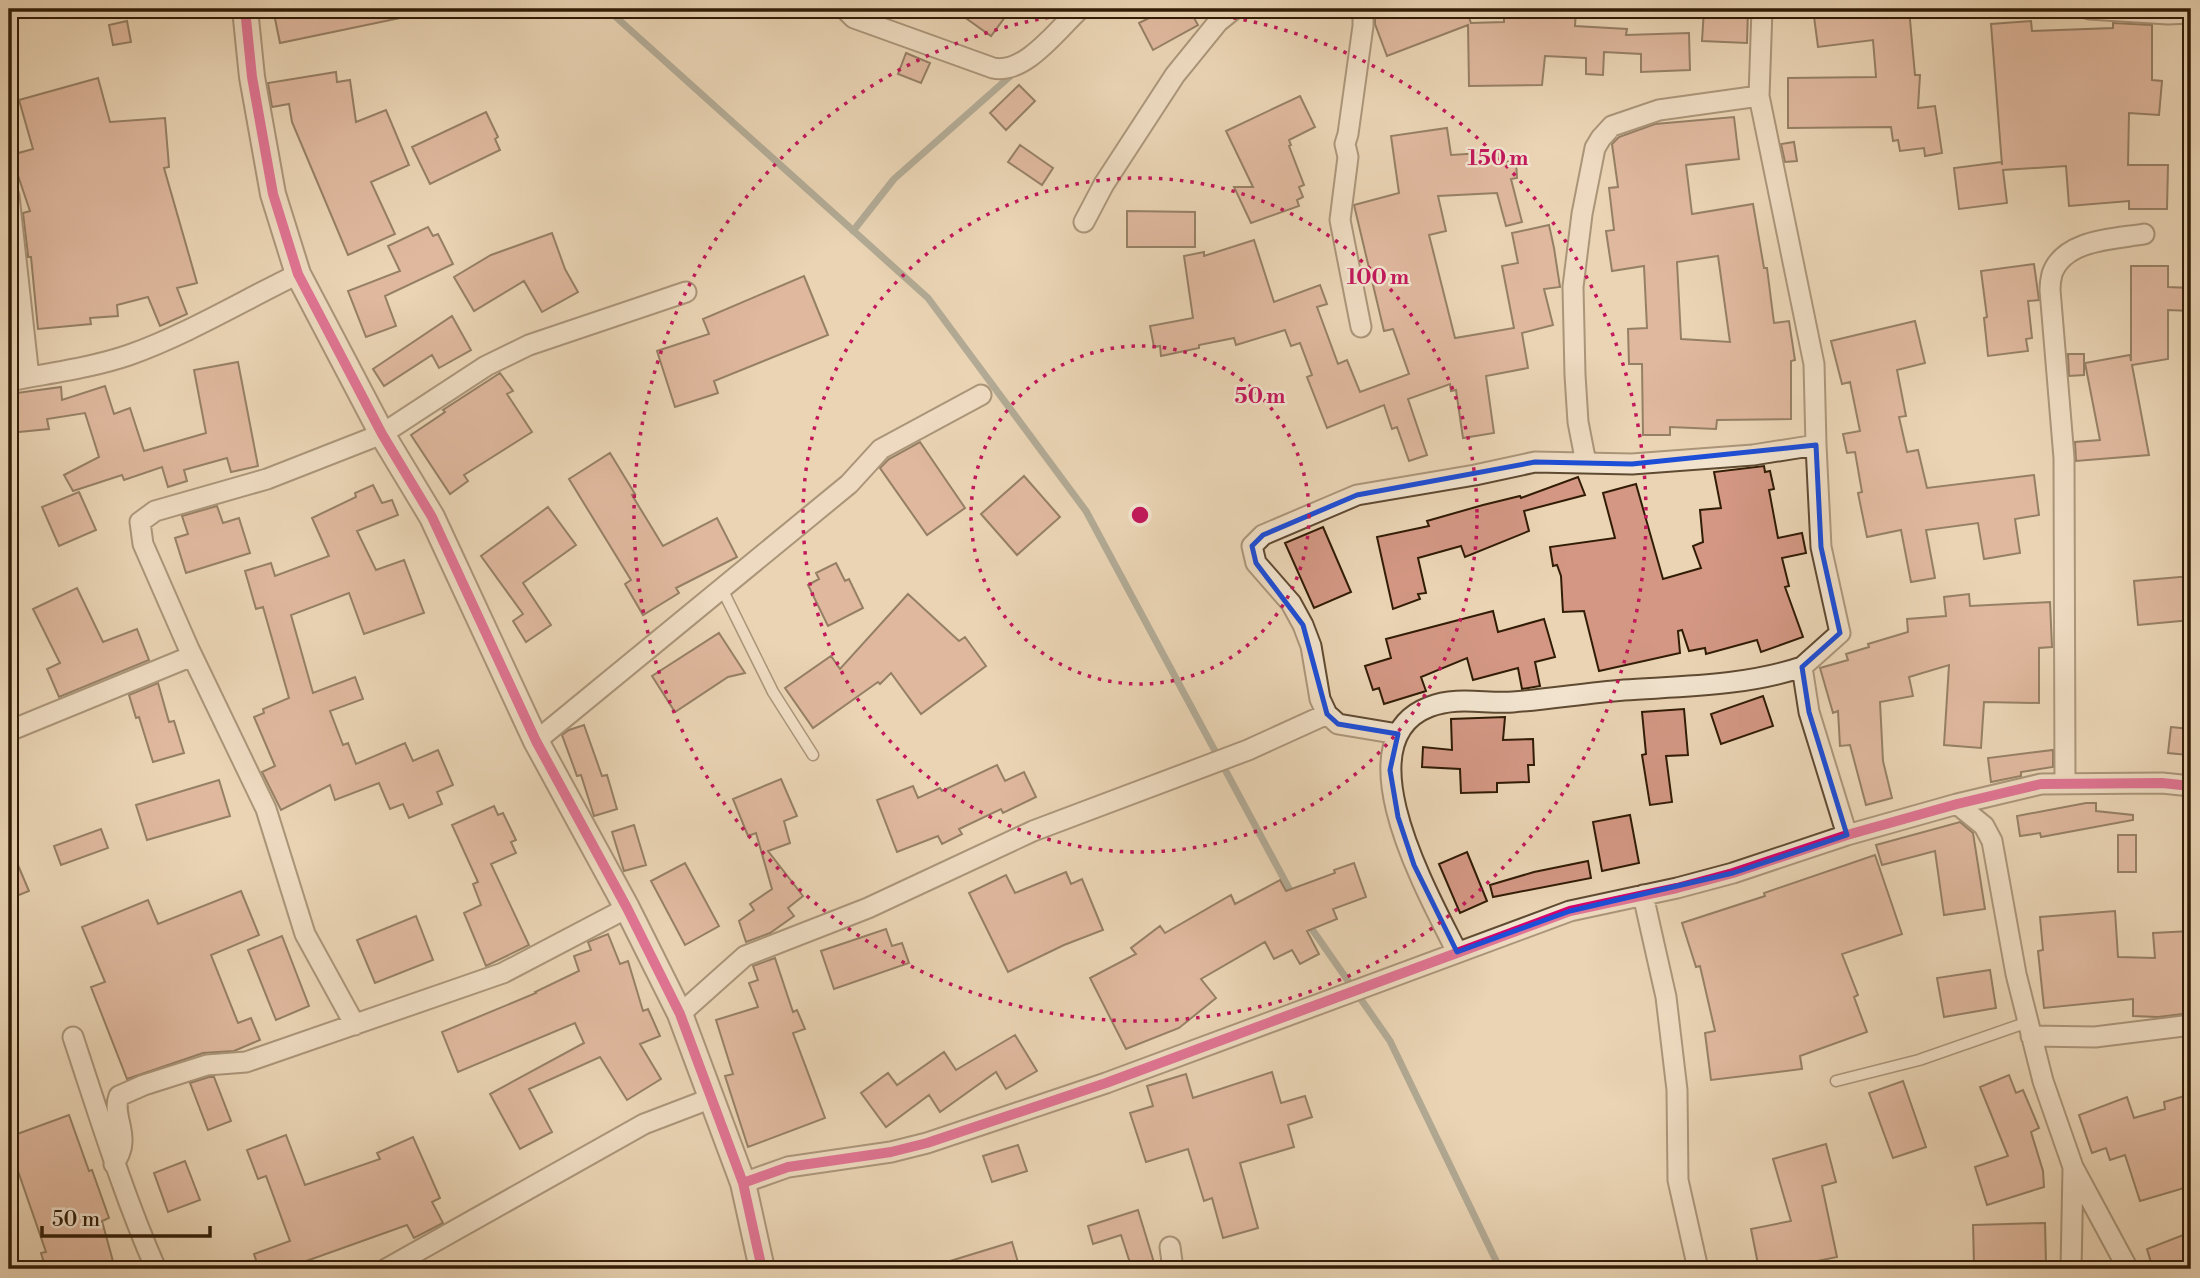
<svg xmlns="http://www.w3.org/2000/svg" width="2200" height="1278" font-family="'Libre Bodoni',serif">
<rect width="100%" height="100%" fill="#ead4b4"/>
<filter id="stains"><feTurbulence type="fractalNoise" baseFrequency=".00286" numOctaves="4"/><feColorMatrix values="0 0 0 0 .2 0 0 0 0 .09 0 0 0 0 .02 0 0 0 .5 -.17"/></filter>
<radialGradient id="worn" r=".72"><stop offset=".6" stop-color="#630" stop-opacity="0"/><stop offset="1" stop-color="#630" stop-opacity=".3"/></radialGradient>
<g fill="none" stroke-linecap="round" stroke-linejoin="round">
<path stroke="#70796f" stroke-width="7" d="M607,9L928,298L1086,511L1293,896
M853,231L894,179L1015,72
M1307,922L1390,1041L1500,1269"/>
</g>
<path fill="#d39783" stroke="#311c06" stroke-width="2" fill-rule="evenodd" d="M273,9H404L405,17L280,43Z
M953,9H1011L991,36Z
M1167,9H1189L1198,25L1153,50L1139,23Z
M1396,9H1466L1471,23L1504,22V9H1576L1575,26L1627,29L1626,35L1689,33L1690,70L1641,72V54L1604,52L1603,75L1586,74V58L1545,56L1542,85L1469,86L1468,25L1387,56L1375,24V17Z
M1704,9H1748L1747,43L1702,41Z
M1813,9H1855L1856,13L1909,9L1915,75H1920L1918,108L1935,106L1942,153L1925,156L1924,148L1900,151L1898,140L1893,141L1891,127L1788,128V78L1876,77L1873,40L1818,47Z
M127,21L131,42L113,45L109,25Z
M2031,21L2032,31L2113,28V23L2152,25V80L2162,81L2159,115L2129,113L2128,165H2168L2167,209H2129V201L2069,206L2066,166L2003,170L2007,203L1959,209L1954,168L2002,162V165L1991,24Z
M906,53L930,63L921,83L898,74Z
M336,72L337,82L350,80L356,122L386,110L409,165L371,182L395,234L348,255L292,122L289,104L272,107L268,83Z
M98,78L110,122L165,118L169,167L164,168L197,283L177,288L187,314L160,326L148,297L117,305L118,316L90,318L91,324L38,329L31,257H28V255L23,213L30,211L11,155L33,149L19,100Z
M1019,85L1035,101L1006,130L990,113Z
M1300,96L1315,127L1289,140L1291,145L1289,146L1304,185L1299,187L1303,197L1297,200L1299,206L1251,223L1234,187H1253L1226,131Z
M486,112L498,137L495,139L500,150L430,184L412,147Z
M1734,117L1739,159L1686,165L1692,214L1753,204L1764,268H1767L1774,323L1789,321L1795,360L1791,361V419L1717,420L1716,429L1670,427V435H1643L1642,364H1629L1628,329L1647,328L1644,266L1612,271L1606,231L1614,230L1609,188L1618,187L1612,144L1619,137L1655,124ZM1718,256L1730,342L1681,339L1677,262Z
M1447,128L1451,155L1499,152L1500,162L1516,161L1517,178L1511,179L1522,222L1506,226L1497,193L1438,196L1446,231L1429,235L1455,338L1514,328L1502,266L1518,263L1512,233L1549,225L1554,248L1560,287L1544,289L1553,325L1522,333L1528,368L1486,376L1494,433L1463,438L1456,390L1451,391L1450,384L1408,399L1427,455L1409,461L1397,427L1392,429L1384,405L1327,428L1307,377L1312,375L1300,343L1291,346L1285,330L1236,345L1234,338L1199,345V348L1161,356L1160,346L1154,347L1150,326L1193,318L1184,256L1204,252V256L1254,240L1274,302L1320,285L1327,304L1317,307L1338,364L1347,360L1360,392L1409,374L1393,329L1384,331L1354,205L1399,193L1391,136Z
M1794,142L1797,161L1785,162L1781,144Z
M1020,145L1053,168L1042,185L1008,162Z
M1127,211L1195,212V247H1127Z
M428,227L433,236L438,234L453,264L385,296L396,326L366,337L348,291L400,271L388,246Z
M552,233L565,269L578,292L542,312L524,281L474,311L454,277L491,255Z
M2034,264L2039,300L2028,301L2032,338L2026,339L2028,351L1988,356L1984,318L1987,317L1981,271Z
M2131,266H2168V287L2191,288V311L2168,310V359L2132,365L2149,455L2076,461L2075,442L2100,440L2085,363L2130,355L2131,361Z
M804,276L828,335L714,381L718,393L675,407L657,351L709,334L703,319Z
M452,316L471,350L439,368L432,355L384,386L373,369Z
M1915,321L1925,363L1897,370L1906,416L1899,417L1907,452L1918,450L1927,488L2034,475L2039,515L2015,519L2020,553L1984,559L1978,523L1926,530L1935,578L1911,582L1901,530L1867,537L1858,493L1862,492L1855,452L1847,453L1843,434L1860,431L1850,382L1842,384L1831,341Z
M2068,354H2084V375L2069,376Z
M238,362L258,466L231,472L227,458L184,470L187,481L168,487L162,467L124,480L122,475L73,491L64,475L99,457L85,413L47,419L49,429L9,433V394L61,387L62,400L105,386L114,414L130,408L144,451L206,433L194,370Z
M500,373L513,391L507,394L532,432L464,475L468,481L450,494L411,435L445,412L443,410Z
M920,442L965,508L927,535L880,468L889,459Z
M610,453L635,494L632,495L663,546L717,518L737,557L676,588L679,593L643,615L625,584L631,580L569,479Z
M1764,466L1765,472L1770,471L1774,489L1769,490L1778,538L1802,533L1806,553L1782,558L1789,586L1785,587L1803,637L1761,652L1757,640L1706,654L1705,648L1689,651L1682,630L1678,631L1680,653L1599,671L1584,611L1563,612L1561,576L1557,565L1553,566L1550,547L1615,538L1603,493L1636,484L1663,579L1701,568L1693,546L1703,542L1700,510L1721,508L1714,472Z
M1024,476L1060,517L1017,555L981,514Z
M1578,477L1585,495L1524,511L1529,531L1465,557L1461,546L1418,558L1426,593L1418,594L1420,599L1393,609L1377,537L1429,526L1427,521L1483,505L1520,496L1521,498Z
M373,485L382,503L392,500L398,515L357,531L376,570L404,560L424,613L364,634L349,593L291,615L313,693L355,677L363,699L330,711L343,745L348,743L356,764L405,743L413,761L438,750L453,785L437,792L442,804L409,818L403,804L390,809L379,783L335,800L330,785L281,810L262,772L275,766L254,717L264,713L263,709L289,698L263,607L256,609L245,571L271,563L275,576L329,556L312,518L356,497L355,493Z
M79,492L96,530L59,546L42,507Z
M217,506L223,523L239,518L250,553L186,573L175,538L188,534L182,516Z
M548,507L576,545L523,583L551,625L526,642L513,621L523,614L481,556Z
M1323,527L1351,592L1314,608L1285,543Z
M836,563L845,581L849,579L863,608L828,626L808,585L819,579L816,573Z
M2191,576V620L2138,625L2134,581Z
M77,588L103,642L137,629L149,660L59,697L47,669L60,663L33,609Z
M908,594L959,641L965,637L986,666L921,714L891,673L880,684L878,682L813,728L785,688L831,656L840,669Z
M1969,594L1970,606L2050,602L2052,647L2039,648V703L1984,702L1981,748L1944,745L1949,665L1909,677L1913,696L1880,702L1883,761L1892,798L1866,805L1850,745L1840,746L1838,711L1833,713L1820,668L1848,660L1846,654L1869,647L1868,644L1908,632L1907,619L1946,616L1944,597Z
M1493,611L1498,632L1544,619L1555,657L1535,662L1540,686L1522,689L1518,668L1473,680L1467,658L1421,677L1426,691L1384,704L1379,688L1373,690L1365,666L1391,658L1386,639Z
M719,633L745,673L728,677L675,712L652,676Z
M158,683L169,722L174,721L184,753L153,762L139,717L136,718L129,695Z
M1763,696L1773,726L1721,744L1711,714Z
M1684,709L1688,755L1666,756L1672,802L1650,805L1642,755L1646,754L1642,712Z
M1505,717L1503,740L1533,739L1534,765H1528L1529,782L1497,783V792L1461,793L1460,769L1422,767L1423,747L1452,750L1451,719Z
M584,725L602,776L607,775L617,809L594,816L581,775L577,776L562,735L569,730Z
M2171,727L2190,729L2188,755L2168,753Z
M2053,750V767L2021,772V776L1991,782L1988,758Z
M997,765L1005,781L1024,772L1036,797L1003,813L1001,809L959,829L962,834L942,844L938,836L897,852L877,800L913,786L918,798L940,788L942,791Z
M781,779L797,816L784,821L790,843L768,851L803,896L788,908L794,916L770,933L746,942L739,921L754,910L750,904L772,889L756,833L748,836L733,799Z
M219,780L230,816L147,840L136,805Z
M2086,803H2096V811L2133,815V820L2041,837L2040,833L2020,836L2017,816Z
M494,806L498,815L503,813L516,840L511,842L516,853L491,864L529,945L486,966L464,913L481,905L473,884L478,882L452,825Z
M1630,815L1639,863L1602,871L1593,822Z
M1960,822L1973,833L1985,909L1944,915L1935,851L1882,865L1876,845Z
M634,825L646,865L624,871L612,832Z
M101,829L108,848L61,865L54,846Z
M2118,835H2136V872H2118Z
M9,844L29,891L9,899Z
M1467,852L1487,901L1460,913L1439,864Z
M1875,855L1902,934L1842,954L1858,995L1854,997L1867,1032L1800,1056L1802,1069L1711,1080L1705,1033L1715,1031L1700,966L1696,967L1682,923L1765,896L1764,893Z
M1588,861L1591,878L1493,897L1490,885L1534,872Z
M685,863L719,926L685,945L651,881Z
M1354,863L1366,897L1333,909L1337,919L1307,931L1319,954L1300,964L1292,950L1274,959L1265,942L1201,979L1216,998L1179,1028L1126,1049L1090,978L1136,954L1131,948L1160,926L1165,933L1231,895L1235,904L1280,880L1286,891L1335,873L1334,870Z
M1066,872L1071,884L1082,879L1103,930L1064,945L1008,972L969,893L1006,875L1015,893Z
M241,891L259,935L211,955L238,1023L251,1018L260,1040L234,1051L203,1053L127,1079L91,987L105,982L82,927L148,900L158,924Z
M2115,911L2118,957L2155,958L2153,933L2191,931V1013L2158,1017L2133,1016V999L2044,1008L2038,951L2043,950L2040,917Z
M416,916L433,960L375,983L357,940Z
M886,929L892,946L902,943L909,963L834,989L821,951Z
M608,934L620,964L628,961L643,1011L648,1009L660,1036L640,1044L661,1079L627,1100L600,1057L529,1089L552,1132L520,1149L490,1094L584,1043L575,1023L458,1072L442,1032L536,993L535,992L579,971L574,956L591,950L588,942Z
M282,936L309,1006L276,1020L248,950Z
M775,958L793,1012L797,1010L805,1029L793,1033L825,1118L748,1147L725,1076L733,1074L716,1020L758,1007L749,983L758,980L753,966Z
M1990,970L1996,1008L1944,1017L1937,978Z
M1015,1035L1037,1071L1006,1089L996,1072L940,1112L929,1095L886,1127L861,1093L888,1073L897,1085L944,1052L956,1070Z
M1272,1072L1281,1103L1305,1096L1312,1117L1288,1125L1294,1147L1240,1163L1258,1228L1223,1238L1212,1198L1204,1201L1188,1149L1146,1162L1130,1113L1153,1106L1147,1086L1186,1074L1193,1098Z
M2009,1075L2016,1093L2023,1090L2039,1128L2031,1132L2043,1171L2044,1187L1987,1205L1975,1167L2008,1156L1980,1087Z
M209,1077H214L231,1121L208,1130L190,1083Z
M1903,1081L1926,1147L1893,1158L1869,1093Z
M2191,1094V1186L2140,1201L2125,1155L2110,1160L2106,1148L2092,1153L2079,1115L2127,1097L2134,1118L2165,1109L2164,1102Z
M69,1115L89,1171L92,1170L109,1218L102,1221L114,1265L100,1269H46L41,1253L46,1252L9,1145V1137Z
M286,1135L305,1185L380,1159L377,1153L413,1137L440,1198L432,1202L443,1223L414,1238L407,1225L284,1269H259L254,1254L290,1241L266,1176L258,1179L247,1150Z
M1826,1144L1836,1182L1822,1186L1837,1257L1778,1269H1759L1751,1229L1791,1221L1773,1159Z
M1018,1145L1027,1171L992,1182L983,1156Z
M185,1161L200,1200L168,1212L154,1173Z
M1138,1210L1141,1220L1156,1269H1132L1121,1235L1093,1244L1088,1226Z
M2045,1223L2046,1264L1974,1265L1973,1225Z
M2191,1232V1269H2153L2147,1249Z
M1012,1242L1020,1269H938L937,1265Z"/>
<g fill="none" stroke-linecap="round" stroke-linejoin="round">
<defs>
<path id="service" d="M722,589L773,692L813,755
M1836,1081L1919,1060L2028,1022"/>
<path id="minor" d="M845,9L854,18L993,68C1025,75 1058,29 1080,9
M2089,9L2168,14L2191,13
M1759,96L1814,364L1816,445
M9,196L29,377
M1084,222L1104,184L1175,75L1218,22L1234,9
M1361,327L1340,220L1348,157L1345,144L1348,134L1363,26V9
M9,381C49,373 91,368 129,355C188,334 242,301 298,274
M1586,463L1578,422L1575,375L1573,287L1582,214L1595,148L1601,138L1612,126L1659,110L1759,96L1762,9
M9,731L192,656
M1398,734L1338,724L1327,714L1320,699L1311,646L1303,625L1291,603L1256,563L1252,546L1263,535L1357,495L1475,475L1535,462L1632,464L1753,455L1816,445L1821,547L1840,633L1802,667L1809,712L1847,835
M536,741L849,484L881,449L981,395
M2065,783L2064,458L2050,290C2050,285 2051,278 2052,274C2064,239 2115,239 2144,234
M1957,804L1984,826L1992,841L2016,974L2043,1081L2073,1167L2128,1269
M1643,895L1666,997L1677,1090L1678,1180L1698,1269
M1457,952C1431,899 1340,741 1429,707C1457,696 1485,704 1513,702C1550,699 1587,693 1624,690C1684,686 1745,686 1802,667
M680,1014L745,956L868,908L1033,831L1248,750L1327,714
M355,1025L305,934L266,809L189,649L143,544L140,522L155,511L267,479L382,434L486,366L529,345L686,292
M2031,1036L2095,1037L2191,1025
M73,1037C99,1115 123,1194 156,1269
M114,1164C118,1157 122,1150 122,1142C123,1126 113,1111 119,1096L144,1085L207,1065L246,1062L503,973L627,908
M743,1183L788,1167L891,1152L927,1143L1106,1083L1570,911L1677,888L1733,873L1847,835L1957,804L2041,784L2162,783L2191,786
M1170,1247L1173,1269
M386,1269L644,1124L712,1098
M2071,1269L2073,1169"/>
<path id="tertiary" d="M245,9L252,77L273,194L298,274L382,434L432,517L536,741L627,908L680,1014L743,1183L762,1269"/>
</defs>
<use href="#service" stroke="#5f4a32" stroke-width="13"/>
<use href="#minor" stroke="#5f4a32" stroke-width="23"/>
<use href="#tertiary" stroke="#5f4a32" stroke-width="28"/>
<use href="#service" stroke="#f1e3ce" stroke-width="10"/>
<use href="#minor" stroke="#f1e3ce" stroke-width="19"/>
<use href="#tertiary" stroke="#f1e3ce" stroke-width="24"/>
<defs>
<path id="cycleway" d="M245,9L252,77L273,194L298,274L382,434L432,517L536,741L627,908L680,1014L743,1183L762,1269
M743,1183L788,1167L891,1152L927,1143L1106,1083L1570,911L1677,888L1733,873L1847,835L1957,804L2041,784L2162,783L2191,786"/>
</defs>
<use href="#cycleway" stroke="#f1e3ce" stroke-width="15"/>
<use href="#cycleway" stroke="#d6006c" stroke-width="10"/>
</g>
<path d="M0 0H2200V1278H0ZM1816,445L1821,547L1840,633L1802,667L1809,712L1847,835L1733,873L1570,911L1457,952L1414,865L1398,817L1390,770L1398,734L1338,724L1327,714L1303,625L1256,563L1252,546L1263,535L1357,495L1535,462L1632,464Z" fill="#ead4b4" fill-opacity=".55" fill-rule="evenodd"/>
<path fill="none" stroke="#1d4ed8" stroke-width="5" stroke-linejoin="round" d="M1816,445L1821,547L1840,633L1802,667L1809,712L1847,835L1733,873L1570,911L1457,952L1414,865L1398,817L1390,770L1398,734L1338,724L1327,714L1303,625L1256,563L1252,546L1263,535L1357,495L1535,462L1632,464Z"/>
<g fill="none" stroke="#c2185b" stroke-width="3.5" stroke-dasharray="3.5 7">
<circle cx="1140" cy="515" r="169"/>
<circle cx="1140" cy="515" r="337"/>
<circle cx="1140" cy="515" r="506"/>
</g>
<circle cx="1140" cy="515" r="10" fill="#c2185b" stroke="#f1e3ce" stroke-width="3.5"/>
<g font-size="21" text-anchor="middle" font-weight="bold" fill="#c2185b" stroke="#f1e3ce" stroke-width="5" stroke-linejoin="round" paint-order="stroke">
<text x="1498" y="165">150 m</text>
<text x="1378" y="284">100 m</text>
<text x="1260" y="403">50 m</text>
</g>
<rect width="2200" height="1278" fill="none" stroke="#ead4b4" stroke-width="35"/>
<rect x="10" y="10" width="2179" height="1257" fill="none" stroke="#311c06" stroke-width="3.5"/>
<rect x="18" y="18" width="2165" height="1243" fill="none" stroke="#311c06" stroke-width="2"/>
<path d="M42 1226v10h168v-10" fill="none" stroke="#311c06" stroke-width="3.5"/>
<text x="52" y="1226" font-size="21" fill="#311c06" stroke="#f1e3ce" stroke-width="5" paint-order="stroke">50 m</text>
<rect width="100%" height="100%" filter="url(#stains)"/>
<rect width="100%" height="100%" fill="url(#worn)"/>
</svg>
